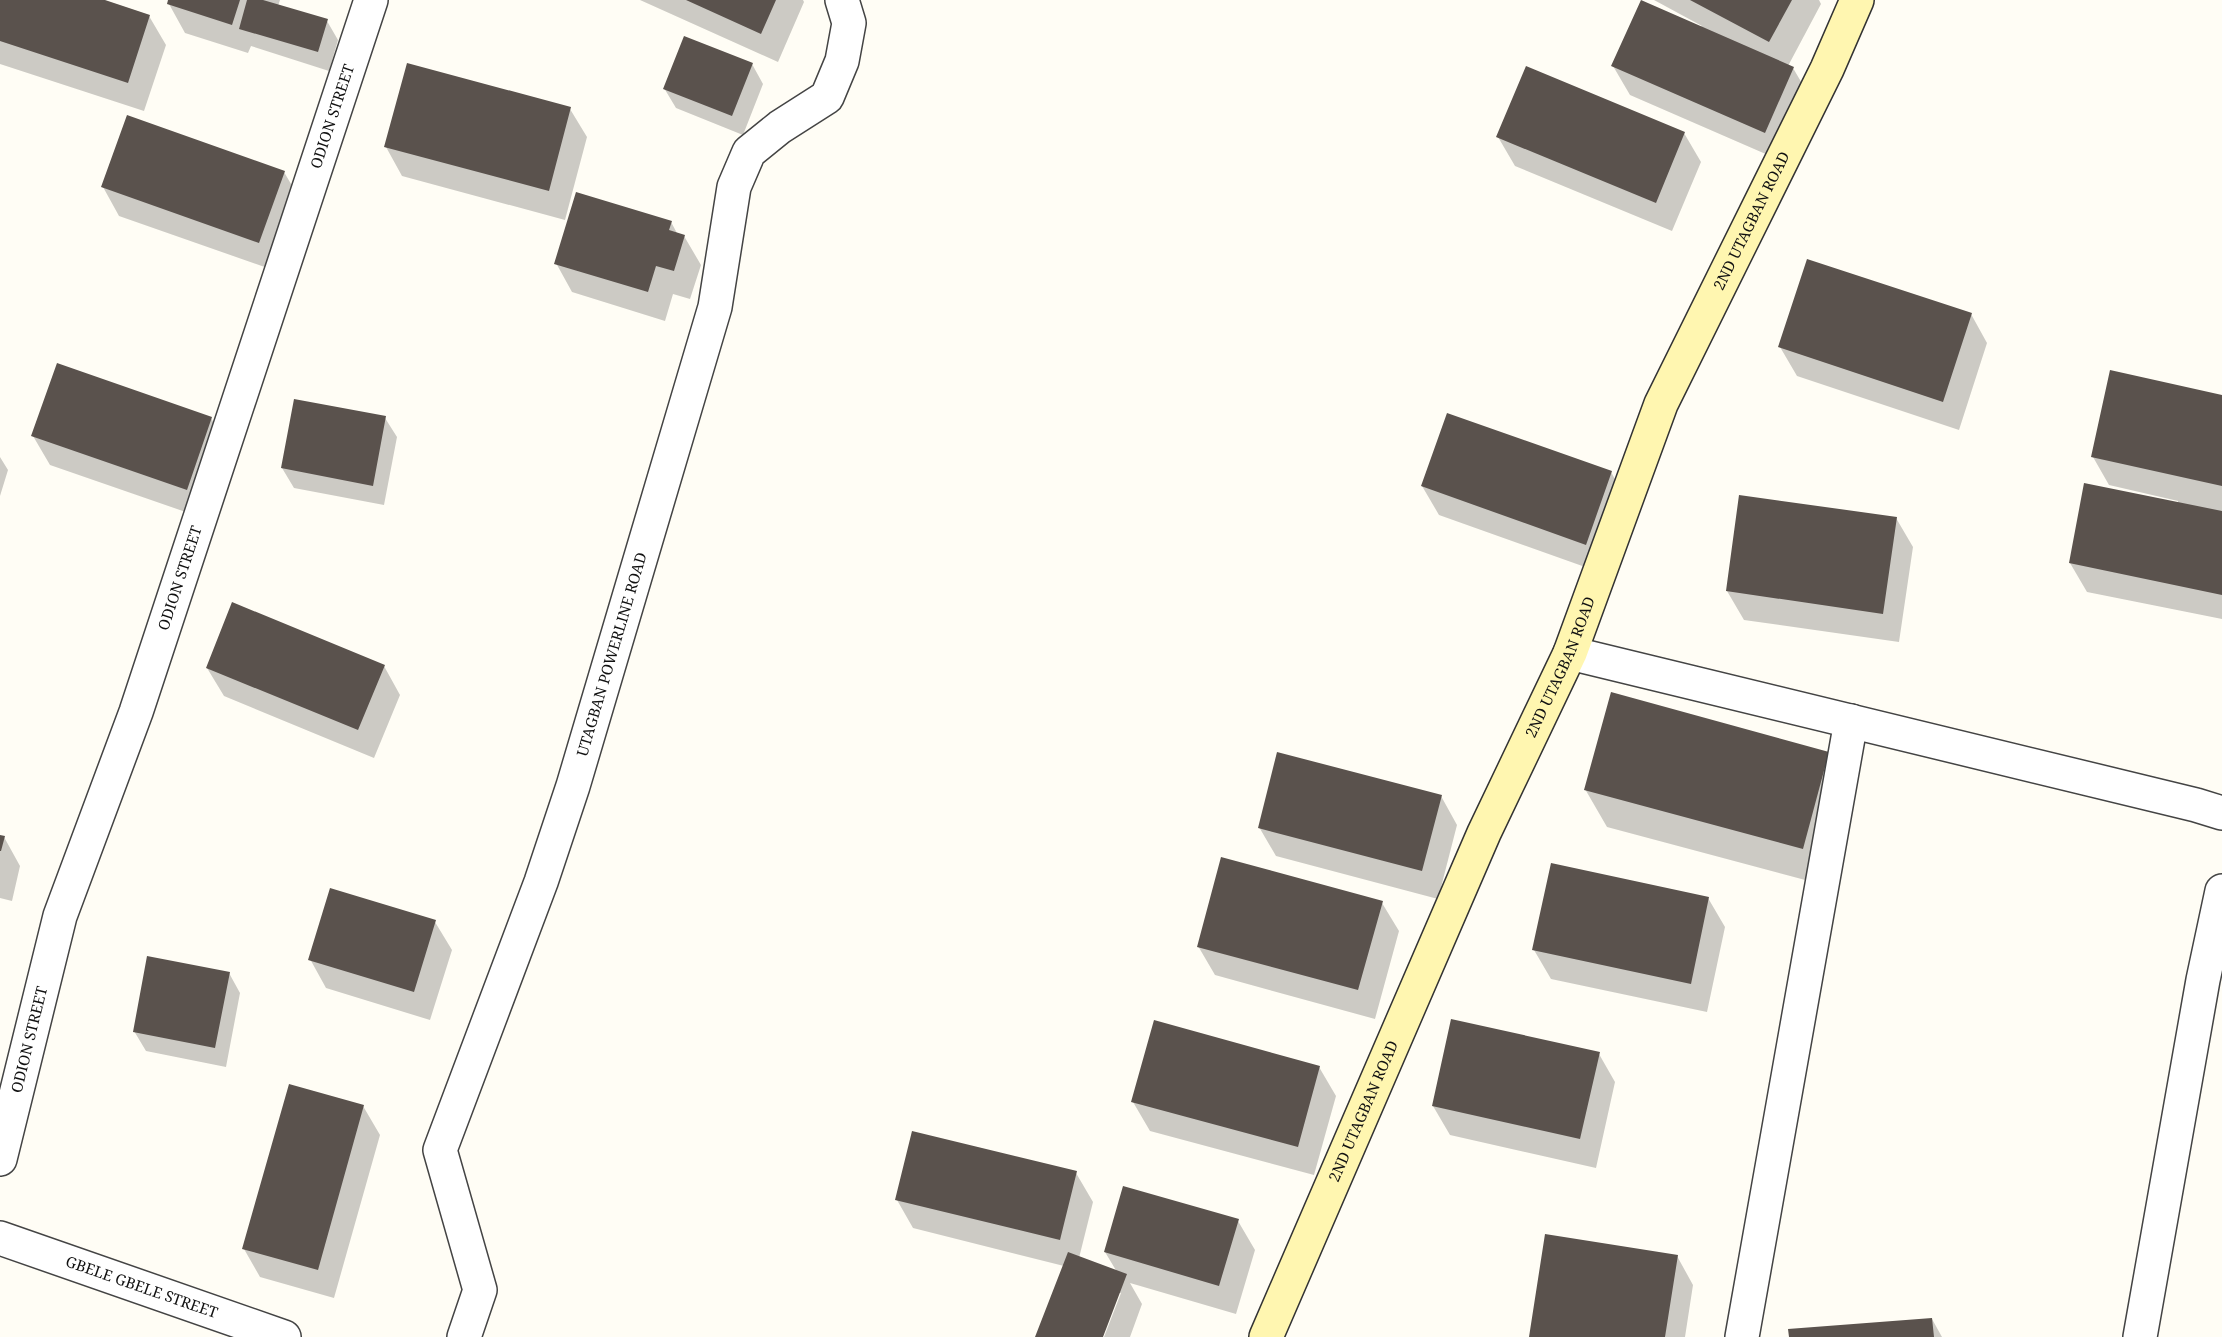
<svg xmlns="http://www.w3.org/2000/svg" width="2222" height="1337" font-family="'Noto Serif',serif">
<rect width="100%" height="100%" fill="#fffdf5"/>
<path fill="#0003" d="M0,0H101L149,16L166,45L144,111L0,64Z
M170,0H280L278,6L327,21L338,40L329,71L251,46L248,53L185,33L169,4Z
M640,0H803L804,2L778,62Z
M1654,0H1819L1821,4L1788,66L1793,68L1810,97L1782,161L1630,95L1613,66L1702,26Z
M752,64L763,84L743,135L676,108L664,88Z
M570,109L587,137L565,220L402,176L386,147Z
M1684,133L1701,162L1672,231L1515,166L1498,137Z
M284,172L301,201L276,271L119,216L103,187Z
M671,222L678,235L684,236L701,265L690,299L673,294L665,321L572,292L556,263Z
M1971,314L1987,343L1959,430L1797,376L1780,347Z
M2222,397V619L2087,592L2070,563L2178,504V501L2109,485L2093,457Z
M211,418L227,447L203,518L50,465L33,436Z
M385,418L397,437L384,505L294,488L282,468Z
M0,457L8,470L0,496Z
M1611,472L1627,501L1602,573L1439,515L1422,486Z
M1740,496L1896,518L1913,547L1899,642L1744,620L1727,591Z
M384,666L400,695L374,758L224,696L207,668Z
M1828,753L1850,790L1824,885L1607,827L1585,789Z
M1441,796L1457,825L1438,899L1276,856L1259,827Z
M0,836L4,837L20,866L12,901L0,898Z
M1708,898L1725,927L1707,1012L1551,979L1534,950Z
M1382,903L1399,931L1375,1019L1215,975L1198,946Z
M435,922L452,950L430,1020L326,988L310,959Z
M229,973L240,993L226,1067L146,1051L134,1031Z
M1599,1054L1615,1082L1596,1168L1450,1135L1433,1106Z
M1319,1067L1336,1096L1314,1175L1150,1131L1133,1102Z
M363,1106L380,1135L334,1298L260,1277L244,1249Z
M1076,1173L1093,1202L1079,1258L1117,1272L1105,1252L1238,1221L1255,1250L1236,1314L1130,1283L1142,1304L1130,1337H1104L1121,1293H1118L1101,1337H1037L1064,1266L913,1228L897,1200Z
M1677,1256L1693,1285L1685,1337H1531Z
M1932,1319L1942,1337H1791Z"/>
<path fill="#5a524d" d="M0,0H105L150,15L128,83L0,41Z
M168,0H240L232,25L167,4Z
M247,0H263L328,19L318,52L239,29Z
M686,0H776L761,34Z
M1641,0L1794,67L1765,133L1611,66Z
M1690,0H1792L1769,42Z
M684,36L753,63L732,116L663,89Z
M407,63L571,107L549,191L384,147Z
M1526,66L1685,132L1656,203L1496,137Z
M127,115L285,171L259,243L101,187Z
M576,192L672,221L669,230L685,235L674,271L656,266L648,292L554,264Z
M1807,259L1972,313L1943,402L1778,347Z
M57,363L212,417L187,490L31,436Z
M2110,370L2222,395V486L2091,457Z
M294,399L386,416L373,486L281,468Z
M1447,413L1612,471L1586,545L1421,486Z
M2084,483L2222,511V595L2069,563Z
M1739,495L1897,517L1883,614L1726,591Z
M232,602L385,665L358,730L206,668Z
M1611,692L1829,752L1803,849L1584,790Z
M1277,752L1442,795L1422,871L1258,828Z
M0,835L5,836L1,851H0Z
M1221,857L1383,901L1358,990L1197,947Z
M1551,863L1709,897L1691,984L1532,950Z
M330,888L436,920L414,992L308,960Z
M147,956L230,972L215,1048L133,1032Z
M1451,1019L1600,1052L1580,1139L1432,1106Z
M1154,1020L1320,1066L1298,1147L1131,1102Z
M289,1084L364,1105L318,1270L242,1249Z
M912,1131L1077,1171L1060,1240L895,1200Z
M1123,1186L1239,1219L1219,1286L1104,1252Z
M1545,1234L1678,1255L1665,1337H1529Z
M1068,1252L1127,1274L1103,1337H1035Z
M1932,1318L1934,1337H1789L1788,1329Z"/>
<g fill="none" stroke-linecap="round" stroke-linejoin="round">
<defs>
<g id="street">
<path d="M1570,653L2196,805L2222,813"/>
<path id="s1" d="M0,1159L60,916L136,712L371,0"/>
<path id="s2" d="M0,1238L284,1337"/>
<path id="s3" d="M464,1337L480,1290L440,1150L541,882L573,786L715,307L734,187L749,152L780,127L827,97L842,61L849,23L842,0"/>
<path d="M1742,1337L1851,721"/>
<path d="M2140,1337L2203,980L2222,891"/>
</g>
<g id="secondary">
<path id="s4" d="M1266,1337L1484,833L1570,653L1661,404L1827,69L1857,0"/>
</g>
</defs>
<use href="#street" stroke="#444" stroke-width="36"/>
<use href="#secondary" stroke="#333" stroke-width="36"/>
<use href="#street" stroke="#fff" stroke-width="33"/>
<use href="#secondary" stroke="#fff6b0" stroke-width="33"/>
</g>
<g text-anchor="middle" stroke-width="6" stroke-linejoin="round" paint-order="stroke">
<g font-size="15" fill="#111" stroke="#fff">
<text dy="5" stroke="none"><textPath href="#s1" startOffset="1095">ODION STREET</textPath></text>
<text dy="5" stroke="none"><textPath href="#s4" startOffset="1218">2ND UTAGBAN ROAD</textPath></text>
<text dy="5" stroke="none"><textPath href="#s1" startOffset="609">ODION STREET</textPath></text>
<text dy="5" stroke="none"><textPath href="#s3" startOffset="720">UTAGBAN POWERLINE ROAD</textPath></text>
<text dy="5" stroke="none"><textPath href="#s4" startOffset="732">2ND UTAGBAN ROAD</textPath></text>
<text dy="5" stroke="none"><textPath href="#s1" startOffset="123">ODION STREET</textPath></text>
<text dy="5" stroke="none"><textPath href="#s4" startOffset="246">2ND UTAGBAN ROAD</textPath></text>
<text dy="5" stroke="none"><textPath href="#s2" startOffset="150">GBELE GBELE STREET</textPath></text>
</g>
</g>
</svg>
